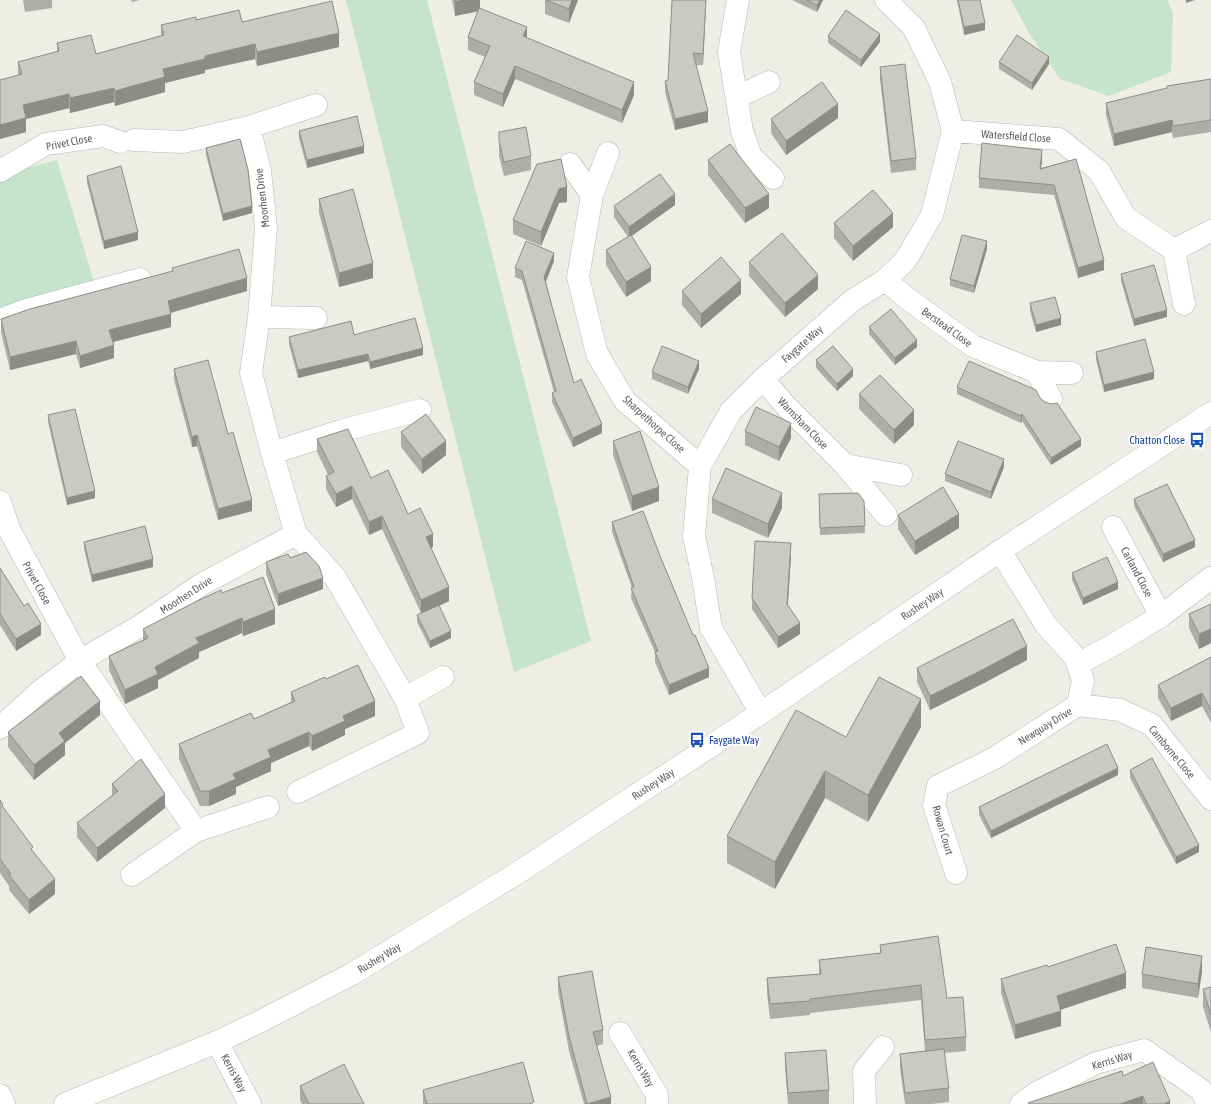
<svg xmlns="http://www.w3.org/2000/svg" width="1211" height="1104" font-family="'Asap Condensed',sans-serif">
<rect width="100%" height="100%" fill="#efeee6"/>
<path fill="#c5e4cb" d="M346,0H427L591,641L514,672Z
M1011,0H1167L1173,13L1171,72L1109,96L1060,79L1029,33Z
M57,160L94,282L0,307V175Z"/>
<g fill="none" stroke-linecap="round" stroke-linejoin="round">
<defs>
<path id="street" d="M738,0L729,52L742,131L751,156L773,178
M737,97L769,82
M953,131L1059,139L1099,171L1126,218L1174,250L1184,304
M134,140L183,142L249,127
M570,164L592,195L578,277L597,354L625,401L700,466
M0,171L46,144L103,136L120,142
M592,195L608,153
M1174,250L1211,231
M885,280L908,299L973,346L1037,372L1051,399
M259,317L316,318
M0,320L26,310L140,279
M1037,372L1072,373
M763,379L785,405L845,465L886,515
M272,453L344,430L420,410
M845,465L901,475
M0,502L10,531L80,661L196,831
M1113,527L1161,616
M296,534L335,577L405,698L418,733L298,792
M1078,664L1113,645L1161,616L1211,578
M405,698L443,677
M1078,705L1120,710L1152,725L1211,799
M761,713L711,628L703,578L694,536L700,466L731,411L763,379L853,300L885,280L905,261L932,215L953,131L940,82L914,28L886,0
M0,728L39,692L80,661L140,626L202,584L296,534L272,453L251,373L259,317L266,228L260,171L249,127L316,105
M956,873L934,805L938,786L993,759L1078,705L1083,680L1075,657L1046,625L1000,551
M132,875L196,831L268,807
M620,1033L657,1095V1104
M217,1042L250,1104
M0,1095L4,1104
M865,1104L864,1071L883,1047
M1021,1104L1036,1093L1096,1063L1144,1050L1201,1090L1208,1104"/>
<path id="secondary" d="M65,1104L217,1042L261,1021L352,974L519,872L761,713L1000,551L1211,413"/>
</defs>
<use href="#street" stroke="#b6b7bc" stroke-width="23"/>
<use href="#secondary" stroke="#b8b9bf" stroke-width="23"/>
<use href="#street" stroke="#fff" stroke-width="22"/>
<use href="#secondary" stroke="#fff" stroke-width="22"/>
</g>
<path fill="#aeada8" d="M23,0H52V8L25,12Z
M131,0H140L132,2Z
M452,0H480V8L527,38L634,95L622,123L515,79L503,107L474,95V82L485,57L468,50V37L478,11L455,16Z
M545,0H578L569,23L545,14Z
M706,0L703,65H696L708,122L675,130L665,92V81L668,80Z
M792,0H823L817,12Z
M957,0H980L985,30L964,35Z
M196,20L242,22L339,47L257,66L255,59L205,70V73L165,83V92L115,106L114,102L70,113L69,108L26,119V132L0,139V80L18,75V62L57,52V43L96,54L161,36V25Z
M828,36L880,42L861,67L828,43Z
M999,62L1049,64L1032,90L999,69Z
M880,67L916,158V170L891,173L880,79Z
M1211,79V132L1173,138L1172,132L1114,146L1106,115V103L1167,88V86Z
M838,118L786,155L771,133V119Z
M299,131L364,153L307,168L299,138Z
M499,132L531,156V170L504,176L499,156Z
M206,148L252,213L223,221L206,155Z
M561,159L567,202L559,203L541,246L513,234V220Z
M1076,159L1104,270L1078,278L1054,195L979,188V178L1042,160L1041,168Z
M708,160L769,208L745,223L708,175Z
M87,176L138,240L104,249L87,183Z
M319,199L373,278L339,287L319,213Z
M675,205L631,236L651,281L626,297L606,265V250L628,237L614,217V206Z
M834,223L893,227L853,261L834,238Z
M987,249L974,293L950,286V279Z
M554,261L546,282L556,321L574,383L602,433L573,447L552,402V393L554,392L522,280L515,277V268Z
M749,262L818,289L785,317L749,276Z
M172,268L247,291L171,313V327L113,342L114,358L80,368L76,354L10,370L1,332V319L172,271Z
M1121,274L1167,317L1134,326L1121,281Z
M682,291L741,294L701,328L682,305Z
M1030,303L1061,325L1036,332L1030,311Z
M869,327L917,347L895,365L869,334Z
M354,335L423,355L370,369L368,361L298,378L289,344V337Z
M1096,352L1154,379L1104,392L1096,360Z
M816,360L853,376L837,391L816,368Z
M174,369L228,434L252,511L218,520L197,446L192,447L174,380Z
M699,369L688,394L652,379V372Z
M957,387L1040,398L1081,446L1051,465L1022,421L1021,423L957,394Z
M859,394L914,425L894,444L859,409Z
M48,415L95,498L67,505L48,422Z
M745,431L791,438L779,461L745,445Z
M401,432L446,455L422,474L401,447Z
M317,439L371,478L408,514L433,547L431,548L449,601L439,606L451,638L430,648L417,622V615L421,613L382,529L369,535L352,499L336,507L326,489V476L328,475L317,452Z
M613,441L659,501L632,511L613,455Z
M1004,467L991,499L945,481V474Z
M819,494L864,501L865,533L820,535Z
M712,499L782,508L768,538L712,513Z
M1134,499L1195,547L1163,562L1134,506Z
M898,515L959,528L915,555L898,529Z
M612,522L660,556L709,677L669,695L655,662V652L631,598L632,588L612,532Z
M84,542L153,567L92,582L84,549Z
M791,555L788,605L800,634L778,648L752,609V598Z
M290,558L323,589L278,606L266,574V562Z
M0,568L41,635L16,651L0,625Z
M1072,573L1118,589L1083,605L1072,580Z
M222,593L275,624L243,636L242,633L199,652V658L158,680V688L125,704L109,670V656L143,640V629Z
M1211,604V643L1199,649L1189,628V614Z
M1211,657V723L1202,706L1171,721L1158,698V685Z
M1027,660L984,683L930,710L917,682V668Z
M326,679L375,716L345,729V735L312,751L309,746L271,763V771L236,787V794L209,806H200L179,759V744L254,719L291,702V692Z
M100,715L65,743V755L34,780L8,747V732Z
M921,727L868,822L825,798L775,889L727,863V836L846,737Z
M1130,770L1199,852L1176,864L1130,778Z
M1118,775L991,838L979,815V807Z
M112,784L165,808L97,862L77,837V823L112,796Z
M0,800L3,808L33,852L55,894L29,914L9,890V886L0,873Z
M880,945L947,998L966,1037V1051L944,1053L949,1088V1102L932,1104H905L900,1068V1054L925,1051L921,1000L810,1013V1015L770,1019L767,993V978L819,974V960L880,953Z
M1048,967L1126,988L1061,1009V1026L1015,1039L1001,993V979Z
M1202,971L1198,998L1142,988V974Z
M558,977L603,1030V1044L597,1046L611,1104H584L569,1051L558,991Z
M1211,987V1032L1203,1007V989Z
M785,1053L829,1090V1104H788L785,1067Z
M1123,1076L1170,1104H1028Z
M300,1086L364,1104H302L300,1100Z
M423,1090L534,1104H423Z"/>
<path fill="#8d8d88" d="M464,0H480V11L455,16V2Z
M572,0H578L569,23V9Z
M706,0V4L703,65V54Z
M820,0H823L817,12V5Z
M1186,0H1195L1186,3Z
M985,23V30L964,35V27Z
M527,27V40L523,36Z
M339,33V47L257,66V52Z
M880,34V42L861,67V60Z
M255,44V59L205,70V73L165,83V92L115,106V91L163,69L205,56Z
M1049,57V64L1032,90V83Z
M515,66V79L503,107V94Z
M634,82V95L622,123V110Z
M114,88V102L70,113V98Z
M69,94V108L26,119V132L0,139V125L23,105Z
M838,104V118L786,155V141Z
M708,111V122L675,130V119Z
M1172,120V132L1114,146V134Z
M364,146V153L307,168V160Z
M1042,150V160L1040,179V169Z
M567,187V202L559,203L541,246V232L559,189Z
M675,194V205L629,238V227Z
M769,194V208L745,223V208Z
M252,206V213L223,221V214Z
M893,213V227L853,261V246Z
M138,232V240L104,249V241Z
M987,241V249L974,293V286Z
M554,253V261L544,285V277Z
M1104,260V270L1078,278V268Z
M373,263V278L339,287V273Z
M651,267V281L626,297V282Z
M818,275V289L785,317V303Z
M247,278V291L168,313V301Z
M741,280V294L701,328V314Z
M1167,310V317L1134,326V319Z
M171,314V327L109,343V330Z
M1061,318V325L1036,332V325Z
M917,340V347L895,365V358Z
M76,341V354L10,370V357Z
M114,345V358L80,368V356Z
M423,348V355L370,369V362Z
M368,354V361L298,378V370Z
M699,361V369L688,394V387Z
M853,369V376L837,391V384Z
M1154,372V379L1104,392V385Z
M914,410V425L894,444V430Z
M1022,414V421L1021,423V416Z
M791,423V438L779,461V447Z
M602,424V433L573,447V438Z
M197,435V446L192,447V437Z
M1081,439V446L1051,465V458Z
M446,441V455L422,474V459Z
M1004,459V467L991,499V492Z
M352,486V499L336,507V494Z
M659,487V501L632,511V496Z
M95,491V498L67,505V498Z
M782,493V508L768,538V524Z
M252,500V511L218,520V509Z
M959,514V528L915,555V541Z
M382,516V529L369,535V522Z
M433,534V547L426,551V537Z
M1195,540V547L1163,562V554Z
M791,543V555L787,616V604Z
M153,559V567L92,582V575Z
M323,578V589L278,606V594Z
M1118,582V589L1083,605V598Z
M449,587V601L421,614V600Z
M275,609V624L243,636V622Z
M242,618V633L199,652V658L158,680V688L125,704V690L155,667L196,638Z
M800,623V634L778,648V637Z
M41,624V635L16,651V639Z
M1211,629V643L1199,649V634Z
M451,631V638L430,648V641Z
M1027,646V660L984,683L930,710V696Z
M709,668V677L669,695V685Z
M1202,693V706L1171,721V708Z
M921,699V727L868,822V795Z
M100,701V715L65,743V755L34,780V765L59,733Z
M375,701V716L345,729V735L312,751V736L343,716Z
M309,732V746L271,763V771L236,787V794L209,806V791L268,750Z
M1118,768V775L991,838V831Z
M825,771V798L775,889V862Z
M165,794V808L97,862V848Z
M1199,845V852L1176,864V857Z
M55,879V894L29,914V900Z
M1202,956V971L1198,998V984Z
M1126,973V988L1057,1011V996Z
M1061,1011V1026L1015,1039V1025Z
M1143,1096V1104H1120Z
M611,1097V1104H587Z
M1170,1101V1104H1164Z"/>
<path fill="#cac9c3" stroke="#8d8d88" d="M455,0H464L455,2Z
M546,0H572L569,9Z
M672,0H706L703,54L693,53L708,111L675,119L665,81L668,80Z
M807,0H820L817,5Z
M958,0H980L985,23L964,27Z
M332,1L339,33L257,52L255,44L205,56V59L163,69L165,77L115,91L114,88L70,98L69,94L23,105L26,118L0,125V80L22,74L18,62L59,51L57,43L91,35L96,54L164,35L161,25L196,17V20L239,10L242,22Z
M479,8L527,27L523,36L634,82L622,110L515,66L503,94L474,82L490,46L468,37Z
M846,10L880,34L861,60L828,36Z
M1017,35L1049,57L1032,83L999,62Z
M905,64L916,158L891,161L880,67Z
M1211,79V120L1173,126L1172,120L1114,134L1106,103L1167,88V86Z
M822,82L838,104L786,141L771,119Z
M357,116L364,146L307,160L299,131Z
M526,127L531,156L504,162L499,141V132Z
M240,139L248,170L252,206L223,214L206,148Z
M982,143L1042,150L1040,169L1076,159L1104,260L1078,268L1054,185L979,178Z
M730,144L769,194L745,208L708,160Z
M561,159L567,187L559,189L541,232L513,220L537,164Z
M121,166L138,232L104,241L87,176Z
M660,174L675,194L629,227L614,206Z
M353,189L373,263L339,273L319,199Z
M873,190L893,213L853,246L834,223Z
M782,233L818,275L785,303L749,262Z
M631,235L651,267L626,282L606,250Z
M962,235L987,241L974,286L950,279Z
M526,241L554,253L544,277L556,321L574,383L581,379L602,424L573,438L552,393L556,391L522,271L515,268Z
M239,249L247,278L168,301L171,314L109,330L114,345L80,356L76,341L10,357L1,319L30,309L173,271L172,268Z
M721,257L741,280L701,314L682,291Z
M1154,265L1167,310L1134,319L1121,274Z
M1055,297L1061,318L1036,325L1030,303Z
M891,309L917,340L895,358L869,327Z
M415,318L423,348L370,362L368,354L298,370L289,337L351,321L354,335Z
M1145,339L1154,372L1104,385L1096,352Z
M662,346L699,361L688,387L652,372Z
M833,346L853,369L837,384L816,360Z
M208,360L228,434L233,432L252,500L218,509L197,435L192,437L174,369Z
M969,361L1036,390L1040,398L1045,402L1051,404L1057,403L1081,439L1051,458L1022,414L1021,416L957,387Z
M880,375L914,410L894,430L859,394Z
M756,407L791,423L779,447L745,431Z
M75,409L95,491L67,498L48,415Z
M426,414L446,441L422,459L401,432Z
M348,429L371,478L388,470L408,514L420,508L433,534L426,537L449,587L421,600L382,516L369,522L352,486L336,494L326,476L334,472L317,439Z
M640,431L659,487L632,496L613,441Z
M958,441L1004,459L991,492L945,474Z
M726,468L782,493L768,524L712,499Z
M1167,484L1195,540L1163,554L1134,499Z
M943,487L959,514L915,541L898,515Z
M858,493L864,501L865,526L820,528L819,494Z
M643,511L660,556L693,635H695L709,668L669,685L655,652L658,651L631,588L634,587L612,522Z
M145,526L153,559L92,575L84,542Z
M755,541L791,543L787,604L800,623L778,637L752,598Z
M306,552L319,566L323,578L278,594L266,562L288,554L290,558Z
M1107,557L1118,582L1083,598L1072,573Z
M0,568L24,606L28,603L41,624L16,639L0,614Z
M263,577L275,609L243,622L242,618L196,638L199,643L155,667L158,674L125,690L109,656L148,638L143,629L197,601L221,590L222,593Z
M1211,604V629L1199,634L1189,614Z
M439,605L451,631L430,641L417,615Z
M1013,619L1027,646L984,669L930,696L917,668Z
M1211,657V710L1202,693L1171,708L1158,685Z
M358,665L375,701L343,716L345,721L312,736L309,732L268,750L271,757L233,774L236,779L209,791H200L179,744L251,713L254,719L295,701L291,692L325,677L326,679Z
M81,676L100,701L59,733L65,741L34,765L8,732Z
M879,677L921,699L868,795L825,771L775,862L727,836L796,710L846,737Z
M1107,744L1118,768L991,831L979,807Z
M1152,758L1199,845L1176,857L1130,770Z
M141,759L165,794L97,848L77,823L118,791L112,784Z
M0,800L3,805L2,806L33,847L31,849L55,879L29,900L9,875L11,874L0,859Z
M938,936L947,998L963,997L966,1037L925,1040L921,985L810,999V1001L770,1004L767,978L821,974L819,960L881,953L880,945Z
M1116,944L1126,973L1057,996L1061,1011L1015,1025L1001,979L1047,965L1048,967Z
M1146,947L1202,956L1198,984L1142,974Z
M592,971L603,1030L593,1032L611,1097L587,1104L569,1036L558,977Z
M1211,987V1015L1203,989Z
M944,1049L949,1088L905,1093L900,1054Z
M826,1050L829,1090L788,1093L785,1053Z
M523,1062L534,1102L529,1104H427L423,1090Z
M1153,1062L1170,1101L1164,1104H1146L1143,1096L1120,1104H1029L1028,1103L1122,1071L1123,1076Z
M344,1064L364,1104H309L300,1086Z"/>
<defs>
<symbol id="bus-bare" viewBox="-9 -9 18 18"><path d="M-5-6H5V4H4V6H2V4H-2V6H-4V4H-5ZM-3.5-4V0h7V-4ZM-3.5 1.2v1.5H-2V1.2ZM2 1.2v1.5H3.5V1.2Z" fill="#1a4fb4" stroke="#fff" stroke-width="2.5" paint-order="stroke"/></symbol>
</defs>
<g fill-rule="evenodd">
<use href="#bus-bare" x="1186" y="429" width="22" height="22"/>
<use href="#bus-bare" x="686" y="729" width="22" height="22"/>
</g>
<g text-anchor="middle" stroke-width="3.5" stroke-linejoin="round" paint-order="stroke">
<g font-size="11" fill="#5e6065" stroke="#fff">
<text transform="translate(1016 136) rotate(4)" y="4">Watersfield Close</text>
<text transform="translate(69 142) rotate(-11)" y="4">Privet Close</text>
<text transform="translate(262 198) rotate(-97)" y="4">Moorhen Drive</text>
<text transform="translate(947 327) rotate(36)" y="4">Berstead Close</text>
<text transform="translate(802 344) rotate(-41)" y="4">Faygate Way</text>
<text transform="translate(803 423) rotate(46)" y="4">Warnsham Close</text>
<text transform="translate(654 424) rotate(42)" y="4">Sharpethorpe Close</text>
<text transform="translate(1137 572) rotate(62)" y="4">Carland Close</text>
<text transform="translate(37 583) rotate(61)" y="4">Privet Close</text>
<text transform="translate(186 595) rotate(-33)" y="4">Moorhen Drive</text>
<text transform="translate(922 604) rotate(-34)" y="4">Rushey Way</text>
<text transform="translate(1045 726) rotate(-32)" y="4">Newquay Drive</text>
<text transform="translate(1172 752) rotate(50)" y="4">Camborne Close</text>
<text transform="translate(653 784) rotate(-33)" y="4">Rushey Way</text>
<text transform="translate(943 830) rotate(74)" y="4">Rowan Court</text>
<text transform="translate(379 958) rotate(-31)" y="4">Rushey Way</text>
<text transform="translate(1112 1060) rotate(-17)" y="4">Kerris Way</text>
<text transform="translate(641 1068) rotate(59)" y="4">Kerris Way</text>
<text transform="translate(234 1073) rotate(62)" y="4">Kerris Way</text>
</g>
<g font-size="11" fill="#164399" stroke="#fff" text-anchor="end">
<text x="1185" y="444">Chatton Close</text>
<text x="709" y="744" text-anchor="start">Faygate Way</text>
</g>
</g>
</svg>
